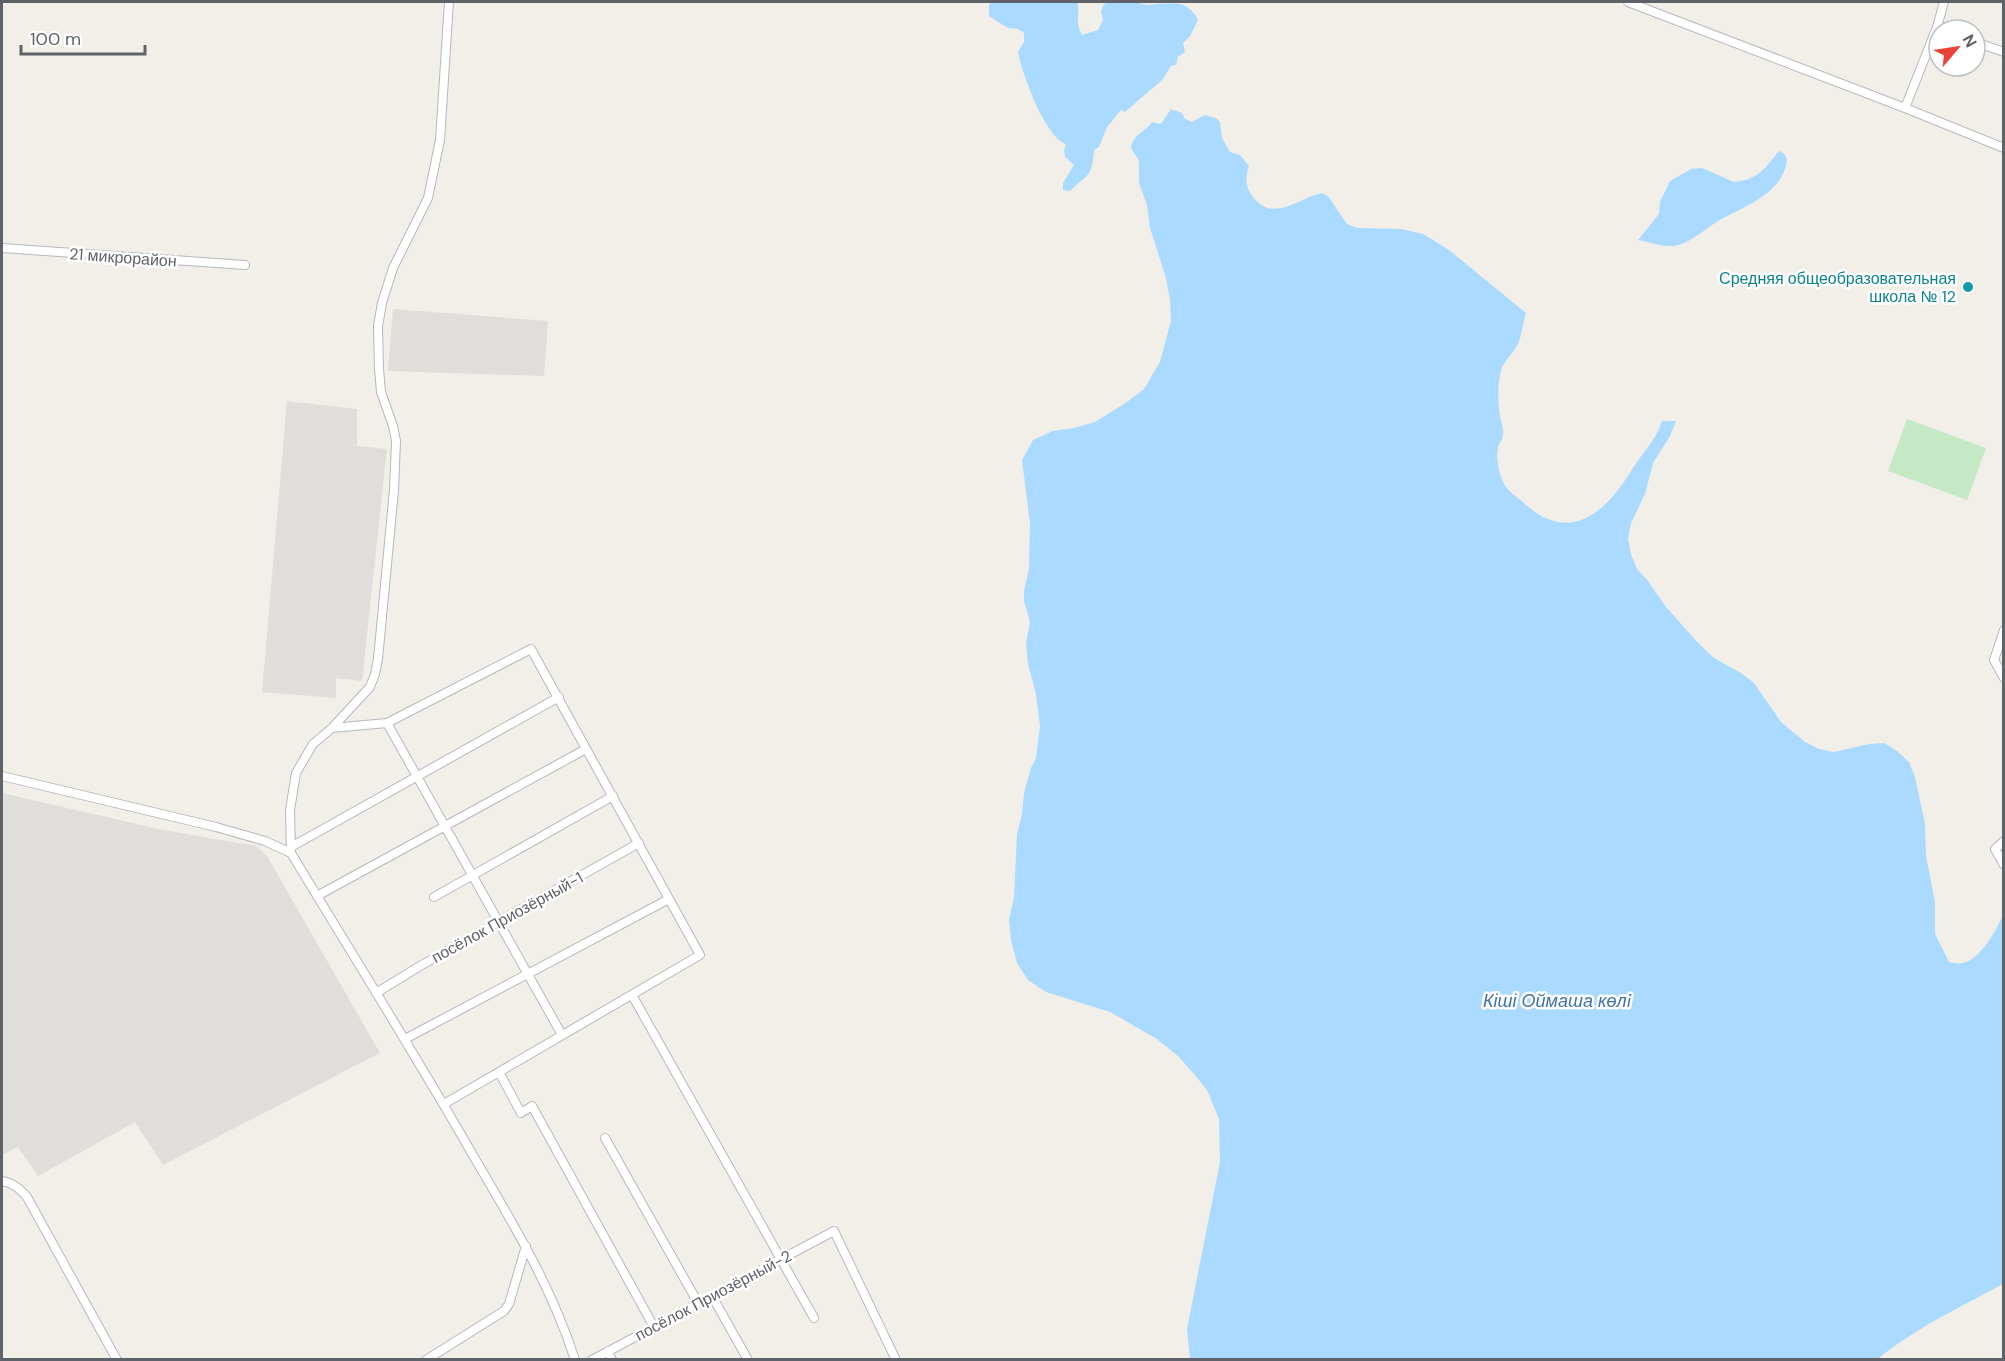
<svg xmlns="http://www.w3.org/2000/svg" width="2005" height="1361" font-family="'DM Sans',sans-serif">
<rect width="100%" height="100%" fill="#f1efe8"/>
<path fill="#e0deda" d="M393,309L548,321L544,376L388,371Z
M287,401L357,409V446L387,449L362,681L336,678V698L262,692Z
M2,793L163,830L256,846L267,856L380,1053L163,1165L135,1122L38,1176L18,1147L2,1155Z"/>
<path fill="#c5e8c5" d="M1907,419L1986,448L1967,500L1888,471Z"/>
<path fill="#aadaff" d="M991,2H1077C1081,14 1074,21 1082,35L1098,30L1103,20L1101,11L1104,4C1112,1 1125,0 1133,2C1138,2 1143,5 1148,5C1156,4 1178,2 1185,6C1192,10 1195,14 1198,20L1190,36L1183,43L1185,52L1178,57L1176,65L1171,66L1163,79L1125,112L1121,110L1107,127L1099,147L1094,150C1092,178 1088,173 1070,191L1063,190V183L1074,165L1065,157L1064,150L1066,144C1045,137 1022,73 1018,52L1024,42V33L1018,29L1008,28L989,16V5Z
M1171,109L1182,113L1185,119L1192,122L1205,115L1216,118L1220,122L1222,138L1230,152L1240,155L1249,166C1245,177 1245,187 1253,197C1273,224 1300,197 1322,193L1328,196L1347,224L1357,228L1401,229L1423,234L1449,250L1526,313C1523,322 1522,335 1518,344C1513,354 1504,360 1501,371C1497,385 1498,402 1500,416C1501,422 1504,429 1503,435C1503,439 1499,443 1498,447C1496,457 1498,470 1502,479C1506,492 1517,496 1526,505C1571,544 1606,512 1631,471C1642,453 1655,442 1662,421H1676L1670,436L1653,463L1645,494L1631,523L1628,539L1631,554L1637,569L1648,581L1666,607L1699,644L1714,658L1741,673L1754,683L1781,722L1805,742L1819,749L1834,752L1869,744L1884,743L1897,751L1909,762L1915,777L1925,824L1926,856L1935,902V934L1949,962C1953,963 1959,964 1963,963C1980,960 1997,929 2003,915V1284C1961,1307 1915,1328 1878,1359H1190L1187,1329L1220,1162L1219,1119L1207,1090L1194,1074L1179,1057L1157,1039L1110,1012L1046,992L1028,980L1017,963L1011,940L1009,919L1014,898L1017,834L1022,814L1024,793L1031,768L1036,758L1040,726L1036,694L1028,664L1026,643L1030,622L1024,601V591L1029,569L1030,523L1022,460L1033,440L1053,431L1074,428L1095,422L1127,402L1144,389L1160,362L1171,321L1170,300L1166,278L1150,228L1147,205L1139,183V161L1131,148C1132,135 1145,132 1152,122L1161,124Z
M1779,151C1786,154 1788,158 1786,165C1779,195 1743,207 1718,221C1705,229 1693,241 1678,245C1666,249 1651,242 1638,240L1659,214L1660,202L1670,181L1691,169L1702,168L1734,182L1746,180L1757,175L1766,167Z"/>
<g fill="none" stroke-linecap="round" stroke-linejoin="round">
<defs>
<path id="minor" d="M1628,2L1905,108L2004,148
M1975,42L2004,52
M1905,108L1937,27L1944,2
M2,248L245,265
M2004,630L1994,660L2004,678
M387,723L562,1035
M332,728L387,723L531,649L700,955L444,1104
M2,776L216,827L265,841L291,853C352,954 415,1054 474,1157C512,1222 552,1287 575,1360
M2004,841L1995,849L2004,865
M291,847L559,697
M291,853L290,810L296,773L313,744L332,728L370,687L375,674L378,659L394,490L396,441L393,426L381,392L379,369L378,326L382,303L393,268L428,198L440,140L449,2
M317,896L586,749
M434,897L613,796
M376,993L420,966L639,843
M632,995L814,1318
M405,1039L669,899
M499,1072L521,1113L532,1106L654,1327
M605,1138L698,1303
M2,1181C13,1183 19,1188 27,1197L117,1360
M712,1296L748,1360
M608,1351L612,1360
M426,1360L504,1311L509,1304L526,1246
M592,1360L834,1231L896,1360"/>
</defs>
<use href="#minor" stroke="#b5b8bc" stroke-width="10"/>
<use href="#minor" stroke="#fff" stroke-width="8"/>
</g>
<circle fill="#0f9aa8" stroke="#fff" stroke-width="2" cx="1968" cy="287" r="6"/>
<g text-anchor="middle" stroke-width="5" stroke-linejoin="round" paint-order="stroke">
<g font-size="16" fill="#5f6368" stroke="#fff">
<text transform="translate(123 257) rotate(4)" y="6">21 микрорайон</text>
<text transform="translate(507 917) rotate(-29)" y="6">посёлок Приозёрный-1</text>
<text transform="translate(713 1295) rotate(-28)" y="6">посёлок Приозёрный-2</text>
</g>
<g font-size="16" fill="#0d838f" stroke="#fff" text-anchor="end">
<text x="1956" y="284">Средняя общеобразовательная<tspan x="1956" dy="18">школа № 12</tspan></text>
</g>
<g font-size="18" font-style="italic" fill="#4174aa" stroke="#fff">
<text x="1557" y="1007">Кіші Оймаша көлi</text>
</g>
</g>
<rect width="2005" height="1361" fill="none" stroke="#5f6368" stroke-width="6"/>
<g transform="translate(1957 48) rotate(61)"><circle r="28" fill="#ffffff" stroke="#bfc1c3" stroke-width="1.5"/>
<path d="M0-4.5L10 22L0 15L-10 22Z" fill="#ea4335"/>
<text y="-9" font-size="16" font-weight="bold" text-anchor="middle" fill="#5f6368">N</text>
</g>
<path d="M21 45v9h124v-9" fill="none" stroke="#5f6368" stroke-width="3"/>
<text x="30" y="45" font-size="18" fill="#5f6368" stroke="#ffffff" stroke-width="4.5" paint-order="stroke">100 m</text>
</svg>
